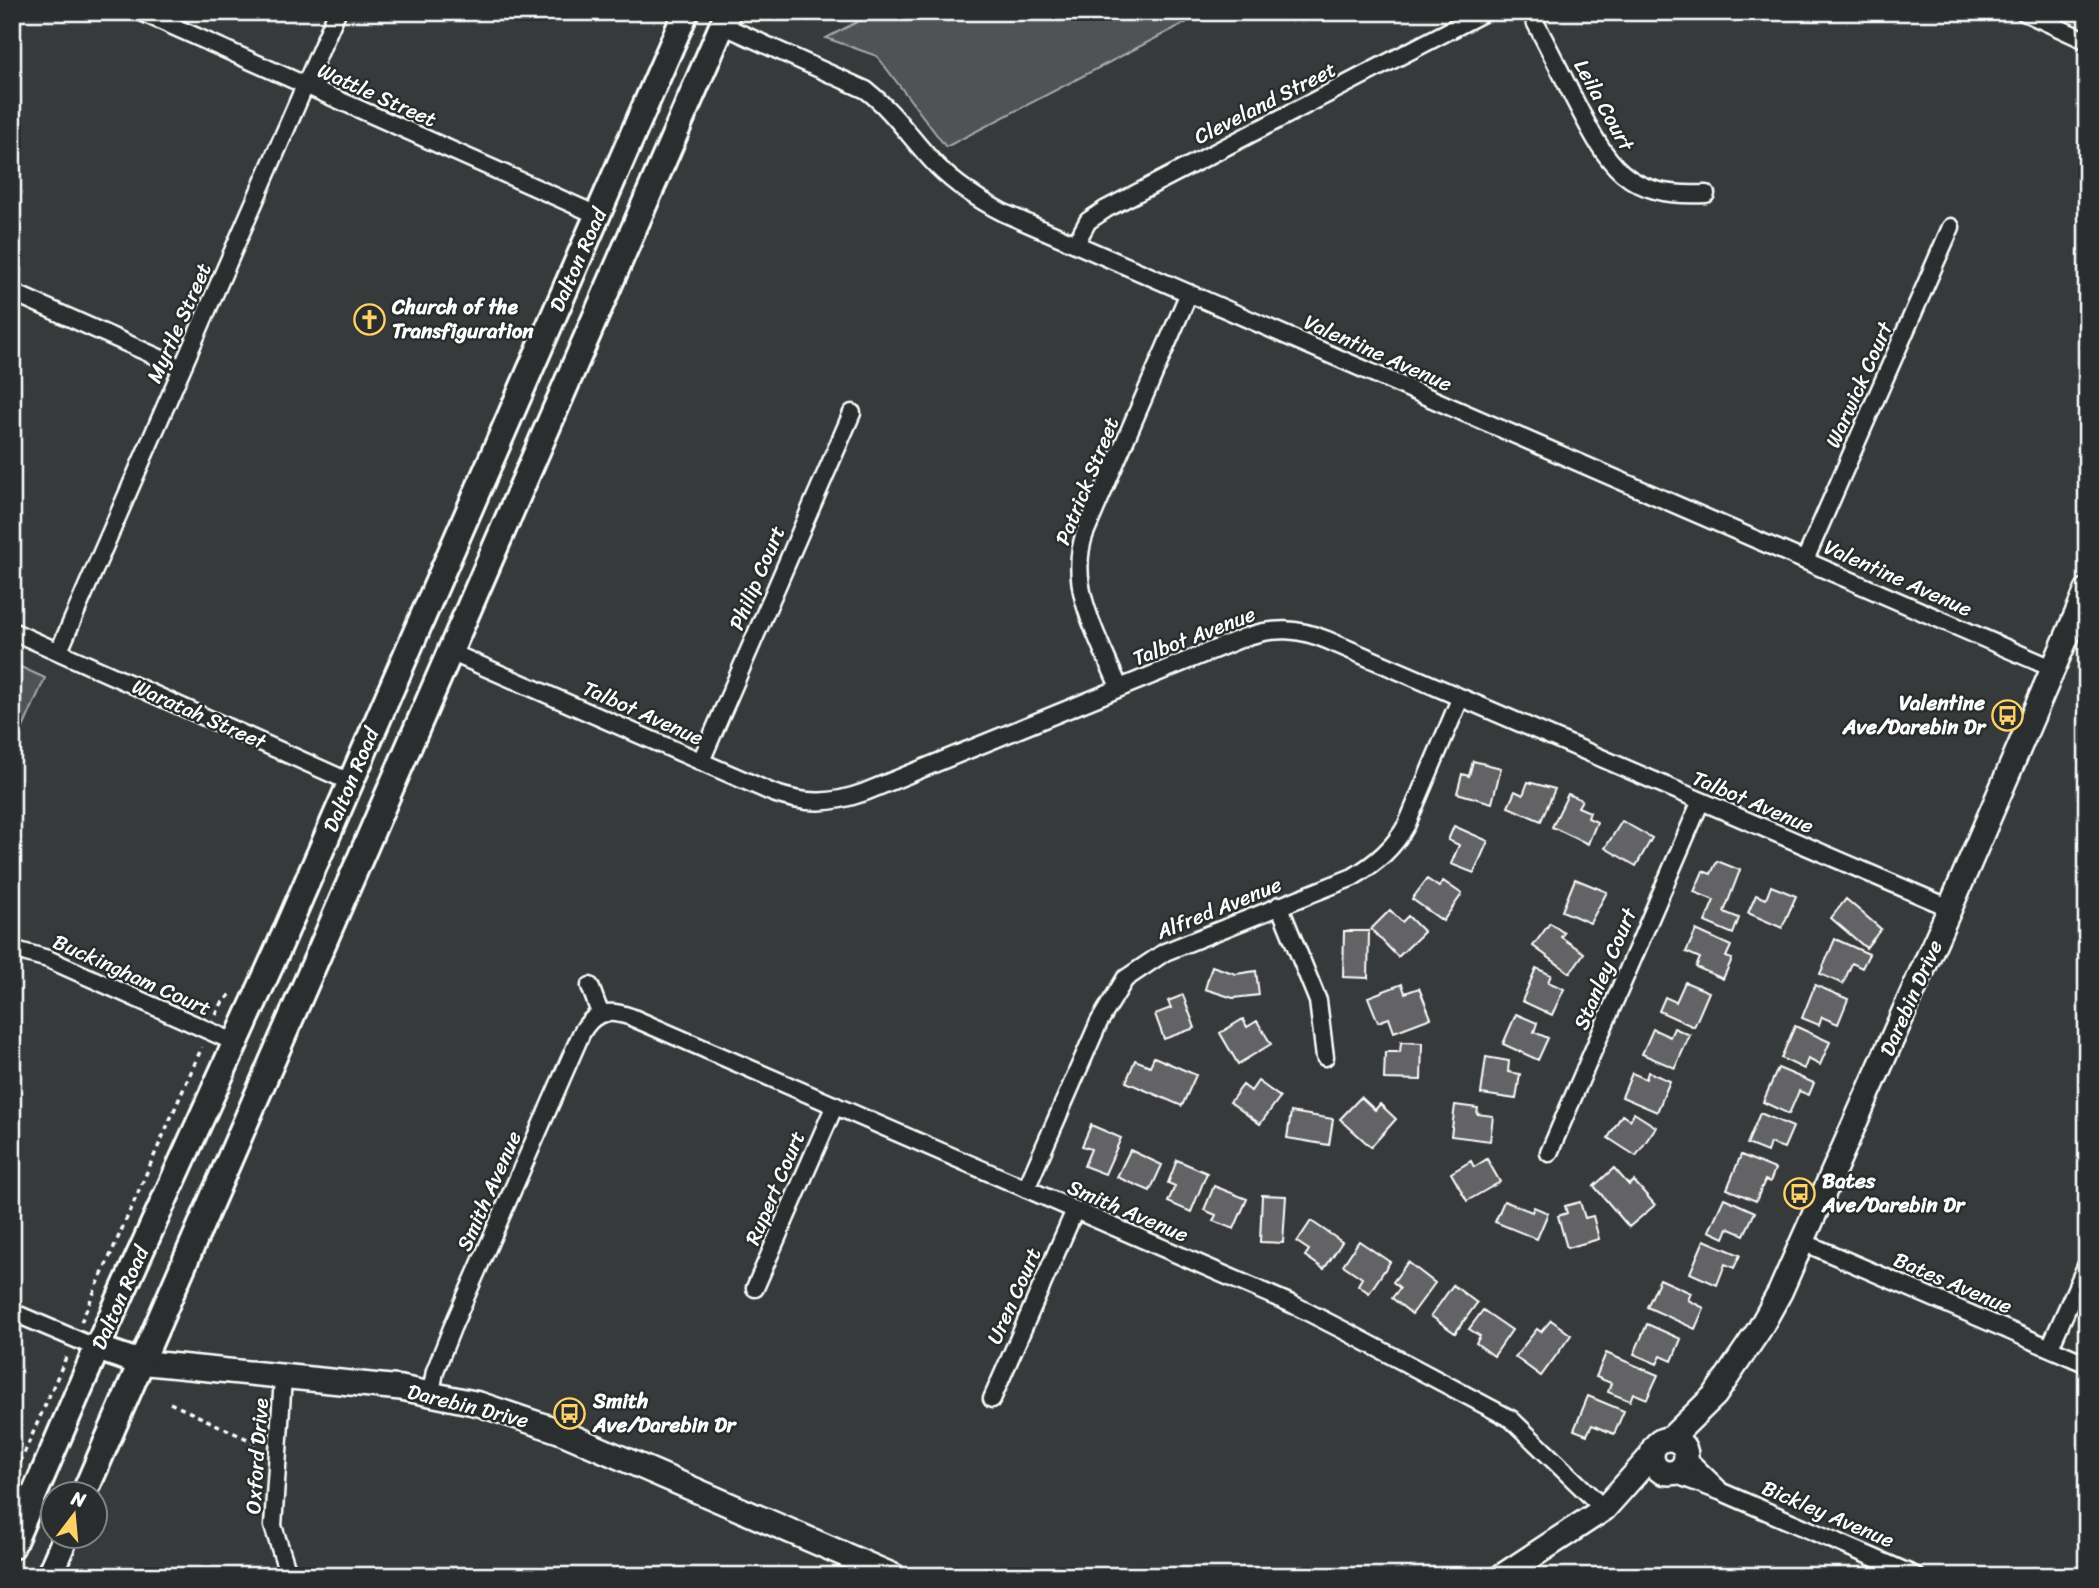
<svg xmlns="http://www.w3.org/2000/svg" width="2099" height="1588" font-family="Sriracha,sans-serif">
<rect width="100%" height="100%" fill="#373a3b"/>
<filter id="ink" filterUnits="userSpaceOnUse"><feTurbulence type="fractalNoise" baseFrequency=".0143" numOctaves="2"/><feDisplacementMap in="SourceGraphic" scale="14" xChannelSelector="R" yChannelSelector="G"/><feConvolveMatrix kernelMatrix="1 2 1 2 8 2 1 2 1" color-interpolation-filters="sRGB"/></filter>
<g filter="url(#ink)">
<path fill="#505354" stroke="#a8a9aa" stroke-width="2" d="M876,12H1206L946,147L877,56L826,38Z
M12,663L45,678L12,753Z"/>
<path fill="#636465" stroke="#fff" stroke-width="2" d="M1473,761L1501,768L1492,803L1457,793L1462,774L1469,776Z
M1528,782L1555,789L1541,821L1508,807L1515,791L1523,795Z
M1568,794L1582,800L1578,807L1590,812L1588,818L1597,822L1588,844L1552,827Z
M1622,821L1652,838L1636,866L1605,848Z
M1454,826L1488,841L1474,873L1451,864L1459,845L1448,840Z
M1717,861L1740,870L1724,912L1739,918L1733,934L1705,922L1714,900L1694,892L1703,871L1711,874Z
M1427,879L1439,887L1443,881L1462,894L1443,921L1412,899Z
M1575,879L1607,892L1590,923L1562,911Z
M1771,886L1796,896L1782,928L1748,913L1756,895L1766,899Z
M1846,899L1881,929L1866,948L1831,918Z
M1390,910L1402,922L1408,916L1424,932L1398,957L1371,929Z
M1550,923L1564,933L1561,937L1584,953L1570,973L1533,946Z
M1696,930L1731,946L1726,957L1732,959L1723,979L1696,967L1700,958L1686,952Z
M1344,931H1369L1368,978L1343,977Z
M1835,939L1869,954L1862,968L1852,963L1843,984L1820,974Z
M1212,966L1236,974L1256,971L1259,995L1233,998L1205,989Z
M1536,968L1551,975L1548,982L1564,989L1552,1015L1522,1001Z
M1685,982L1709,992L1694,1027L1659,1011L1665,997L1676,1002Z
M1402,984L1405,993L1419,988L1431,1018L1394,1032L1389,1018L1378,1022L1368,997Z
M1815,985L1848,999L1838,1024L1822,1017L1819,1025L1802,1018Z
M1183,995L1195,1028L1164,1039L1155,1014L1171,1008L1168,1001Z
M1516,1014L1537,1023L1534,1032L1548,1038L1538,1060L1503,1044Z
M1243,1019L1247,1027L1257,1021L1271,1044L1238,1064L1220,1033Z
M1795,1026L1830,1042L1820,1065L1808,1059L1804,1069L1781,1058Z
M1674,1028L1690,1035L1675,1068L1642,1054L1653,1029L1670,1037Z
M1401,1042L1422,1043L1421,1080L1384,1079L1385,1052H1400Z
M1154,1057L1196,1075L1182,1106L1126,1082L1135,1060L1150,1066Z
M1486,1057L1509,1061L1508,1072L1520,1074L1516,1099L1481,1094Z
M1778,1068L1814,1083L1809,1095L1799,1091L1789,1114L1763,1102Z
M1648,1072L1670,1081L1657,1112L1622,1097L1632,1073L1646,1079Z
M1258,1081L1280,1097L1260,1124L1230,1102L1243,1085L1251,1091Z
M1361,1097L1375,1110L1380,1104L1396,1119L1371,1147L1340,1119Z
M1455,1105L1478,1108L1477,1114L1493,1116L1490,1141L1451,1136Z
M1291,1112L1333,1119L1329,1145L1287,1138Z
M1634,1113L1656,1127L1636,1156L1608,1138L1622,1115L1630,1120Z
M1760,1113L1793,1127L1784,1148L1770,1143L1767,1152L1747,1144Z
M1091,1125L1121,1138L1105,1174L1084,1166L1091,1149L1082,1146Z
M1130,1150L1162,1165L1150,1191L1117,1177Z
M1741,1155L1775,1169L1770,1182L1765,1180L1756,1201L1727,1189Z
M1487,1159L1500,1182L1467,1201L1451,1173L1471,1161L1474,1167Z
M1177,1160L1207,1173L1191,1212L1168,1202L1175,1186L1168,1183Z
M1614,1168L1629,1185L1634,1181L1655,1205L1629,1227L1594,1186Z
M1214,1186L1247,1199L1234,1229L1213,1221L1216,1215L1204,1210Z
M1262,1195L1286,1196L1283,1243L1260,1242Z
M1724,1198L1755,1212L1744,1235L1728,1228L1724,1238L1709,1231Z
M1504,1201L1532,1212L1534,1207L1548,1213L1537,1239L1495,1222Z
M1580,1202L1585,1218L1593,1216L1599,1239L1567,1248L1558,1216L1567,1213L1565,1206Z
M1311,1221L1342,1242L1324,1269L1305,1256L1309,1250L1297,1242Z
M1704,1240L1740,1255L1734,1268L1725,1264L1717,1285L1690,1273Z
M1359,1241L1390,1262L1369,1293L1358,1285L1362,1278L1343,1265Z
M1408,1262L1435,1283L1412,1314L1392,1298L1400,1288L1393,1282Z
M1660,1279L1691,1293L1688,1300L1704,1308L1695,1329L1647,1307Z
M1453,1285L1477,1303L1455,1333L1431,1316Z
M1483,1310L1512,1330L1494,1356L1476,1343L1480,1336L1469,1329Z
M1551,1320L1571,1335L1541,1376L1515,1357L1537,1329L1541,1332Z
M1647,1324L1681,1339L1672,1361L1661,1356L1657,1364L1634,1354Z
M1606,1353L1658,1375L1647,1399L1633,1393L1630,1401L1608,1392L1611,1383L1596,1377Z
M1588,1396L1624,1411L1614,1434L1592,1425L1587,1435L1574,1430Z"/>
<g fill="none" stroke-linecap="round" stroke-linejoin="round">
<defs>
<path id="street" d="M141,12L597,215
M1530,12C1545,41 1560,70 1574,99C1608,165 1624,198 1706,194
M2024,12L2087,41
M722,25L866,90C895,112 912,141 937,166C957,186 979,200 1004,213L2052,668
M1076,243L1088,221L1106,209L1485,12
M12,292L182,368
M1805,560L1951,227
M12,631L350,782
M59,651L337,12
M450,652L773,793C807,805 832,804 865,792L1245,637C1275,627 1298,628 1327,640L1950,908
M1119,687C1099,639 1066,586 1085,533L1189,293
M701,761L852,413
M1279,905L1318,1001L1325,1057
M12,949L48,959L234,1042
M590,986L600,1013
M1549,1153L1700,803
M1026,1189L1099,1022L1125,979L1165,952L1353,877C1376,863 1394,848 1407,824L1460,699
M1803,1242L2087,1364
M755,1288L835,1105
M12,1312L97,1348
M2050,1347L2087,1264
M283,1378L273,1526L289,1576
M431,1393L435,1371L452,1328L581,1034C593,1011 609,1009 631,1017L1294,1305L1347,1332L1511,1419L1604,1509
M992,1399L1075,1210
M1686,1457L1718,1488
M1671,1473L1722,1492L1916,1576"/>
<path id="secondary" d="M138,1362L401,1388L479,1404L559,1431L894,1576
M1652 1456a17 17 0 1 1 34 0a17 17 0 1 1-34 0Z
M1670,1439L1715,1395L1759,1330L1780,1292L1950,908L2087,590
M1502,1576L1604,1509L1652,1455"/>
<path id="primary" d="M97,1348L138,1362
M84,1494L728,12
M12,1546L97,1348L278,949L686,12
M49,1576L66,1536"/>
</defs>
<use href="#street" stroke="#fff" stroke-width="21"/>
<use href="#secondary" stroke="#fff" stroke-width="28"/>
<use href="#primary" stroke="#fff" stroke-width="30"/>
<path stroke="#fff" stroke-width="3.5" stroke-dasharray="5 5" stroke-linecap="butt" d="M216,1015L222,1003L232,993
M81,1322L202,1047
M170,1403L258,1444
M12,1481L67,1355"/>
<use href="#street" stroke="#2a2d2e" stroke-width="16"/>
<use href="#secondary" stroke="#2a2d2e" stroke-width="23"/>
<use href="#primary" stroke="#2a2d2e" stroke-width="24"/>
</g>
</g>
<defs>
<symbol id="church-ring" viewBox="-11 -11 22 22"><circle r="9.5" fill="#2a2d2e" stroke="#ffd166" stroke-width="1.5"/><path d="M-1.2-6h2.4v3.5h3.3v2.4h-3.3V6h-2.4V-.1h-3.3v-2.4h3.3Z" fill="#ffd166"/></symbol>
<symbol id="bus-ring" viewBox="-11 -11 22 22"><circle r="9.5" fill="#2a2d2e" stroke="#ffd166" stroke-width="1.5"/><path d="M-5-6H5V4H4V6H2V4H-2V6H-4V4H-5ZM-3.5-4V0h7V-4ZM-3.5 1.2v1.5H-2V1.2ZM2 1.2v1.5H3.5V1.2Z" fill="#ffd166"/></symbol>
</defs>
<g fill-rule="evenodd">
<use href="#church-ring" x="352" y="302" width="35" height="35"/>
<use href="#bus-ring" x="1990" y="698" width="35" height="35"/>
<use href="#bus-ring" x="1782" y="1176" width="35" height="35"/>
<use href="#bus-ring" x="552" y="1396" width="35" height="35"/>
</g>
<g text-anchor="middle" stroke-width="5" stroke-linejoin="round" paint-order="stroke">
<g font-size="21" fill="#fff" stroke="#2a2d2e">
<text transform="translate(377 95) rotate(24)" y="7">Wattle Street</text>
<text transform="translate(1265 103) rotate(-27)" y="7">Cleveland Street</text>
<text transform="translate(1604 105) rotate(61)" y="7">Leila Court</text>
<text transform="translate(578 260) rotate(-66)" y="7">Dalton Road</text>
<text transform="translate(179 323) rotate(-66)" y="7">Myrtle Street</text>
<text transform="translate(1378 353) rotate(24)" y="7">Valentine Avenue</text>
<text transform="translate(1859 385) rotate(-66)" y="7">Warwick Court</text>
<text transform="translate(1087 481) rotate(-68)" y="7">Patrick Street</text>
<text transform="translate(757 578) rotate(-67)" y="7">Philip Court</text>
<text transform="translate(1898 578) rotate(24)" y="7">Valentine Avenue</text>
<text transform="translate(1194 636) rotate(-21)" y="7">Talbot Avenue</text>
<text transform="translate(643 713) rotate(24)" y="7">Talbot Avenue</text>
<text transform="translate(199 714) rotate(24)" y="7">Waratah Street</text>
<text transform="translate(351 780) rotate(-67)" y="7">Dalton Road</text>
<text transform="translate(1753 802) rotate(23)" y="7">Talbot Avenue</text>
<text transform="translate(1219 908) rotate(-22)" y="7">Alfred Avenue</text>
<text transform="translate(1605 969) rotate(-67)" y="7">Stanley Court</text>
<text transform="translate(132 975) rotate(24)" y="7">Buckingham Court</text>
<text transform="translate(1911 998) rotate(-66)" y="7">Darebin Drive</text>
<text transform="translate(775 1188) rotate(-67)" y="7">Rupert Court</text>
<text transform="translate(489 1191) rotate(-66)" y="7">Smith Avenue</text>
<text transform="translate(1128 1211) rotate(23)" y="7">Smith Avenue</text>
<text transform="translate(1953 1283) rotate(23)" y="7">Bates Avenue</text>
<text transform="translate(1014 1296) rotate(-66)" y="7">Uren Court</text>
<text transform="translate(120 1298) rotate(-66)" y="7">Dalton Road</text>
<text transform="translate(468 1406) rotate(14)" y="7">Darebin Drive</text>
<text transform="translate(257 1456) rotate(-86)" y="7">Oxford Drive</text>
<text transform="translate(1828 1514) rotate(23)" y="7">Bickley Avenue</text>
</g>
<g font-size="21" font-weight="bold" fill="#fff" stroke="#2a2d2e" text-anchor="start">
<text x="392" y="314">Church of the<tspan x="392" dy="24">Transfiguration</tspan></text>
<text x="1985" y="710" text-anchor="end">Valentine<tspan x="1985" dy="24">Ave/Darebin Dr</tspan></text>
<text x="1822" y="1188">Bates<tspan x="1822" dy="24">Ave/Darebin Dr</tspan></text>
<text x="593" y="1408">Smith<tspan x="593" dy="24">Ave/Darebin Dr</tspan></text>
</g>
</g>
<rect width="2099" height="1588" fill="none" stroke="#2a2d2e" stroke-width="42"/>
<rect x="21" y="21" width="2057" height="1546" fill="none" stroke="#fff" stroke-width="2.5" filter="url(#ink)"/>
<g transform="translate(74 1515) rotate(16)"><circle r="33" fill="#2a2d2e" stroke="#7f8182" stroke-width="2"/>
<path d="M0-5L12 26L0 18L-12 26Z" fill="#ffd166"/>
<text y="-10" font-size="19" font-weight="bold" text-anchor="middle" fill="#ffffff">N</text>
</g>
</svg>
